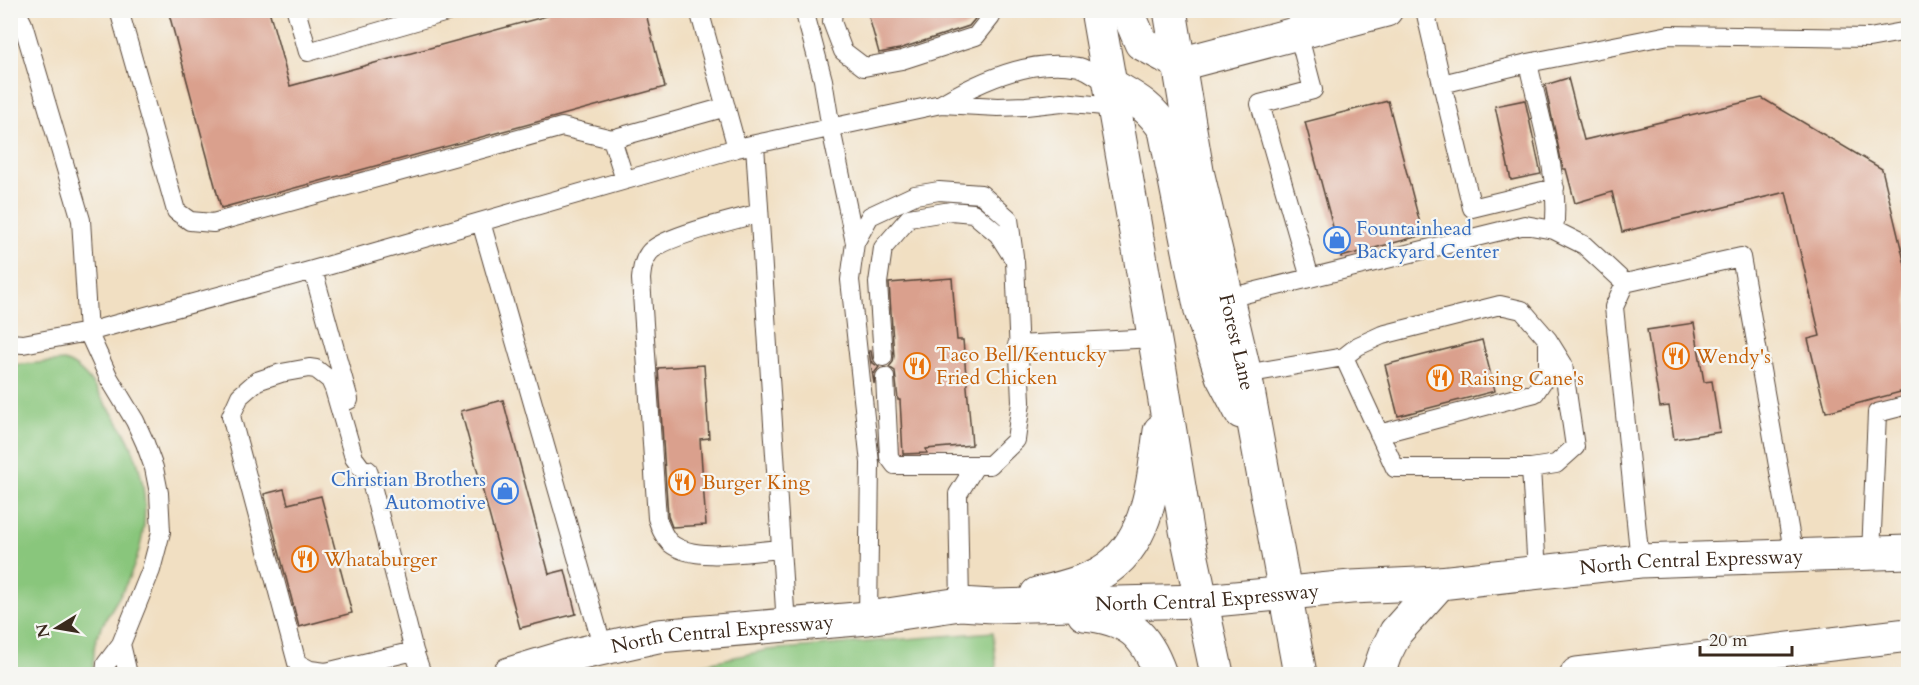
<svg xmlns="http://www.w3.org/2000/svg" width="1919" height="685" font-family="Cardo,serif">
<rect width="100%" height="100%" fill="#f6f6f2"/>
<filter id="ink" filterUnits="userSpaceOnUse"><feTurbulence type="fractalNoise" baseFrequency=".0167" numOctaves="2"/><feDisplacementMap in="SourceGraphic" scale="12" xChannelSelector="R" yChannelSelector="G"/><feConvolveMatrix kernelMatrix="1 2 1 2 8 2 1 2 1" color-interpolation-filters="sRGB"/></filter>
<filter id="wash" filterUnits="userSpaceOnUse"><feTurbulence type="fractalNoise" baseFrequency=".008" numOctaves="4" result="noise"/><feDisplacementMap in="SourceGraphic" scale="24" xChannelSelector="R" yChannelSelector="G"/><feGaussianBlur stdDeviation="1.35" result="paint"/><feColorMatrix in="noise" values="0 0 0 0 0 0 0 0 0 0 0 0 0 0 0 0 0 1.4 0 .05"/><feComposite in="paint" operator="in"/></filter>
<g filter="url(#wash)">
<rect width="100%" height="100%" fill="#f1dfc2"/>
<path fill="#89c67c" stroke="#62784d" stroke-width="1.5" d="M64,361C86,368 97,392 110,410C150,464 156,526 125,586C118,601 98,627 95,643C93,653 94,664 93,674H11V365Z
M993,632L997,674H658L767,650Z"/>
<g id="blocks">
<path fill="#daa08d" d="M168,10H269L290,86L547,16L546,10H645L665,87L221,208Z
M867,10H979V14L969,26L899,49L879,53Z
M1568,78L1584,140L1762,98L1882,169L1908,277V390L1826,412L1808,339L1820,336L1786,192L1622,232L1612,192L1575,203L1566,169H1563L1545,85Z
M1525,100L1541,174L1511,180L1495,106Z
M1388,101L1423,235L1341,257L1305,122Z
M952,278L957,340H963L972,445L926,449L927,453L903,454L900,400H898L895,371L889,367L893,362L894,356L889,283Z
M1694,323L1704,382L1712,381L1720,432L1674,439L1669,406L1660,407L1647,330Z
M1482,340L1495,391L1398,416L1385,365Z
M869,351H871L873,363L879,367L875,372L874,384Z
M704,365L709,438L700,439L706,525L672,527L668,516L658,368Z
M503,400L549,574L565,570L576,614L520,628L461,411Z
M284,489L288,504L321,496L352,613L299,627L264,494Z"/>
</g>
</g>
<g filter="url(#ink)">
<use href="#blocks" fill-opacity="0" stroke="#564537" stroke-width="1.5"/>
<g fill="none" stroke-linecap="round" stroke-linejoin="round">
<defs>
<path id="service" d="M16,10L23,24L81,220L88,332L109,378L135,421L145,443L154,468L159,493L161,532L151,570L121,644L106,664L105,674
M119,10L176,211L190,221L213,223L562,127L612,139L625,180
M296,10L308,52L454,10
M699,10L737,148
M804,10L823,80L831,129L855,243
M833,10L832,22L843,51L864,67L902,60L976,36L991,17L990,10
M1425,10L1442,84L1528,63L1669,35L1869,38L1908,31
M1298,33L1313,90L1260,104L1310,278
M1528,63C1539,114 1561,179 1554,230
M1442,84L1472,208L1555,188
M941,104C980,81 1032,57 1079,67C1090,70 1101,80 1111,85
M612,139L726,107
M755,145L786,625
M759,213C736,220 662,236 649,253C643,261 642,269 641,279L657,518C660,527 663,536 670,543C694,563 751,551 781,549
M481,222L603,648
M313,270L349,400
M1625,283L1741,257L1794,556
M1625,283L1614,307L1640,561
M1228,298L1525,225L1554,230L1584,245L1625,283
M10,343L23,344L88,332L313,270L737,148L941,104L998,107L1026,106L1062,102L1114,107
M1017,345L1155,338
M883,357L878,283L883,248L909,218L951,211L973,213L998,234L1015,261L1021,402L1016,440L990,465H895L889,457L885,377
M1245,374L1344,357L1358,346L1382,335L1500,305L1522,310L1548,340L1563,364L1575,447L1556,464L1531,468H1395L1344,357
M1379,434L1535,393L1548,373V340
M1531,468L1537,573
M368,470L414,651L422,674
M371,481L354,458L334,389L330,380L316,369L309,368L281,373L257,381L240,396L231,416L297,663L310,670L326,672L414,651
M1871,554L1877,413L1908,405
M960,604L958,494L976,465
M868,618L870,463L850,280L855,243L870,216L915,195L939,191L981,194L1009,219L1014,256
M121,644L128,674"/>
<path id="minor" d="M1180,64L1386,10"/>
<g id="secondary">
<path d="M1097,10L1159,364L1186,530L1217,674"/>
<path d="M1127,10L1141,43L1180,64"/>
<path id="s1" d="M1170,10L1197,171L1245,374L1300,674"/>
<path d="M1111,85C1135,99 1150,106 1165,130L1201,311L1222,376L1241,412"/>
<path d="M1037,594C1057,589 1085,583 1102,572C1150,544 1153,480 1160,431"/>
<path d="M1084,614C1128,618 1146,634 1160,674"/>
<path id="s2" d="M509,674L569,656L658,636L868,618L960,604L993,606L1203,601L1351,587L1440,583L1640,561L1908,552"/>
<path d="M1378,674L1385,654L1396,632L1440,583"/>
</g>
<path id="motorway" d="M1577,674L1908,635"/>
</defs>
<use href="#service" stroke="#564537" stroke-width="20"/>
<use href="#minor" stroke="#564537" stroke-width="35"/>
<use href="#secondary" stroke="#564537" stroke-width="35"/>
<use href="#motorway" stroke="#564537" stroke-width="35"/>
<use href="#service" stroke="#fff" stroke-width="18"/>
<use href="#minor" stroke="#fff" stroke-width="33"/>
<use href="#secondary" stroke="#fff" stroke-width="33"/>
<use href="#motorway" stroke="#fff" stroke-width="33"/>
</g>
</g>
<defs>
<symbol id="shop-ring" viewBox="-11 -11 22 22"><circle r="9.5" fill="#f6f6f2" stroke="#3f7fe0" stroke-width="1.5"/><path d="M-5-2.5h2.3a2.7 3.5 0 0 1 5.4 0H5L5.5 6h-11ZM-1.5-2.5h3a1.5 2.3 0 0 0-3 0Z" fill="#3f7fe0"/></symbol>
<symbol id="restaurant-ring" viewBox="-11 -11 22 22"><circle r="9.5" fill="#f6f6f2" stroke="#e8710a" stroke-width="1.5"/><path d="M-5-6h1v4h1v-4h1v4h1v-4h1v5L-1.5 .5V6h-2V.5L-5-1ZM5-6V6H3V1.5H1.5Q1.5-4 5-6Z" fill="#e8710a"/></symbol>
</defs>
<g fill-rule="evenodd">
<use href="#shop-ring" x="1322" y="225" width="30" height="30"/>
<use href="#restaurant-ring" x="1661" y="341" width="30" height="30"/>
<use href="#restaurant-ring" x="902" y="351" width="30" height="30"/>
<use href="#restaurant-ring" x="1425" y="363" width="30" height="30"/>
<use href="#restaurant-ring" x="667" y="467" width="30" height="30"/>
<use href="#shop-ring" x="490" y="476" width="30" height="30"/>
<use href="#restaurant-ring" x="290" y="544" width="30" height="30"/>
</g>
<g text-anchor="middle" stroke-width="4.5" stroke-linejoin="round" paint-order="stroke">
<g font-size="20" fill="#366cbe" stroke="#f6f6f2" text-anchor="start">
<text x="1356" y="235">Fountainhead<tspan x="1356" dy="23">Backyard Center</tspan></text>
<text x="486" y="486" text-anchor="end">Christian Brothers<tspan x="486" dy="23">Automotive</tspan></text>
</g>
<g font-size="20" fill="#3b2a1e" stroke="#f6f6f2">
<text dy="7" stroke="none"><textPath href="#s1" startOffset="339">Forest Lane</textPath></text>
<text dy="7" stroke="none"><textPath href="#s2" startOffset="1191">North Central Expressway</textPath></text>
<text dy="7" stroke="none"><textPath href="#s2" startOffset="705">North Central Expressway</textPath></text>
<text dy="7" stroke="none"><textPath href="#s2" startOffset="218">North Central Expressway</textPath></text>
</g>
<g font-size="20" fill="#c56008" stroke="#f6f6f2" text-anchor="start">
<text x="936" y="361">Taco Bell/Kentucky<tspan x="936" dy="23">Fried Chicken</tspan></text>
<text x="1696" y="363">Wendy's</text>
<text x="1460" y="385">Raising Cane's</text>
<text x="702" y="489">Burger King</text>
<text x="324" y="566">Whataburger</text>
</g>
</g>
<rect width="1919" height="685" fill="none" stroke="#f6f6f2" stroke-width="36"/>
<g transform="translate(57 628) rotate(259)" stroke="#f6f6f2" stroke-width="4.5" paint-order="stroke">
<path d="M0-4.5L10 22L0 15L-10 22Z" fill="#3b2a1e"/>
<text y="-9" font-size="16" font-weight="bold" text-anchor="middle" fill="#3b2a1e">N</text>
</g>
<path d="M1700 646v9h92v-9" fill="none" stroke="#3b2a1e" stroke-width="3"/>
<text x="1709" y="646" font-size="18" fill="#3b2a1e" stroke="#f6f6f2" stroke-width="4.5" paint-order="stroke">20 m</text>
</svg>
